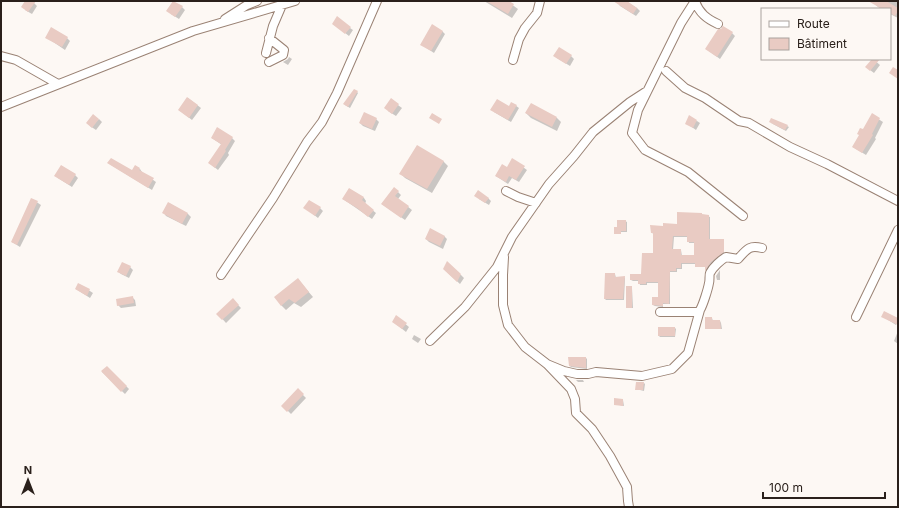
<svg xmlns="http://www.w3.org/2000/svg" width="899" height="508" font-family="Inter,sans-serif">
<rect width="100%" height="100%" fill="#fdf8f4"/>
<path fill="#0003" fill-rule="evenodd" d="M26,1H32L37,6L32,14L25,10Z
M484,1H507L518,9L512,18Z
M619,1H625L637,8L640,11L636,16L620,6L618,3Z
M877,1H898V18L890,14V9H882L878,7L875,4Z
M182,7L185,10L179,19L171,14Z
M336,26L350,28L353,30L349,36Z
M721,30L732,33L735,36L720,59L706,49Z
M442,31L445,34L434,53L422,45Z
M46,37L67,38L70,41L65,50Z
M571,56L574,59L570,66L557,58Z
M289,57L292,59L288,65L283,62L288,59Z
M873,59L880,65L874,73L870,70Z
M357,92L358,93L350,108L345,105Z
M188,98L201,108L192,120L179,110Z
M391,100L402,108L396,116L388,111Z
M512,103L519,108L511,122L494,112L509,107Z
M526,113L557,118L561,122L557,131L531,118Z
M872,115L883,122L875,138L876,139L866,155L853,147Z
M99,119L102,122L96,130L90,126Z
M376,119L379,122L375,131L363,126L360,123Z
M697,121L700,123L696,130L686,123Z
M771,123L787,126L789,127L786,131Z
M212,138H232L235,141L228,153L229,155L218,170L213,166L222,145Z
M513,160L527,170L519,182L512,178L508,184L496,176L507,168Z
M443,161L448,166L432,193L405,178L401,174Z
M108,163L132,172L140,169L142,172L156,182L152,190Z
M75,175L78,178L72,187L58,178Z
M349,189L364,198L366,201L365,204L376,213L372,219L343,199Z
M398,192L401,195L398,199L412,210L405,220L382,204Z
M488,198L491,201L489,205L479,199Z
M32,199L41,205L20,247L12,242Z
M169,203L188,214L191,217L186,226L166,216L164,213Z
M305,208H320L323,211L318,218Z
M703,215L710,217V240H723L724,241V253L712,263L706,272V267H698L696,264H682V269H677V272H670V304H663V307L655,306L653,305L659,299V283H647V285H640L639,281H633L631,280V275H642L654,254V234L652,233L663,228L678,225ZM674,237H688L689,243H695V256H682L681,250H673Z
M625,221L627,222V232H621V234H616L615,233L618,228Z
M444,236L447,239L443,249L429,242L426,239Z
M130,267L133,270L129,278L121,274L118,271Z
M720,270V280H717L716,276Z
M447,272L461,275L464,278L460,284Z
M615,274L616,278L624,277L625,278L624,300H606L605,299Z
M79,284L93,293L90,298L76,289Z
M302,284L313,297L301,307L294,303L286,310L281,305Z
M631,287L632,288L633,308H628L627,307Z
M132,297L135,300L136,306L121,308L118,305Z
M233,300L241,308L226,323L218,314Z
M882,316L898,320V321L896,325Z
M397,317L409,327L406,332L396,324Z
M712,318L713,321H720L721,323L722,329H707L706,328Z
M675,328L676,329L675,337H660L659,336Z
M898,331V344L894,341Z
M414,335L421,339L418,343L412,339Z
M586,358L587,359V369L571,367L570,366Z
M107,367L129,389L125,394L102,372Z
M576,380H583L584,382H578Z
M644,383L645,384L644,391L636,389Z
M298,390L306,398L291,414L283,406Z
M623,400L624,406L615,404Z"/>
<path fill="#e9cbc3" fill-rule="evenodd" d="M25,1H36L28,12L21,7Z
M173,1L183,6L175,17L166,11Z
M486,1H509L514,4L508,14Z
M613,1H627L637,8L633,14Z
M868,1H886L898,8V11L895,16L890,13V9H882Z
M337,16L351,27L345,34L332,24Z
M432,24L443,31L431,51L420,45Z
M723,26L733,32L717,57L705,49L718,29H721Z
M51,27L68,37L62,47L45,38Z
M559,47L572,55L566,64L553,56Z
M872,59H880L870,71L865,67Z
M893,67L898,70V79L889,73Z
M354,89L358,91L348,107L343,104Z
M187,97L198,105L189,118L178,110Z
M391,98L399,104L392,114L384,108Z
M497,99L509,106L511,102L517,105L508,120L490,110Z
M531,103L557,117L552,127L525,113Z
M364,112L377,118L372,129L359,123Z
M432,113L442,119L439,124L429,118Z
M872,113L880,118L872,134L873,135L862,153L852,147L859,135L857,134L860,128L863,129Z
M93,114L99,119L92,128L86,123Z
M689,115L697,120L693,128L685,124Z
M771,118L788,125L785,130L769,122Z
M217,127L233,137L225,150L226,151L215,168L208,163L221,144L211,138Z
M417,145L444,161L427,189L399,174Z
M111,158L132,170L135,165L140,168L139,170L154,178L148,188L107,163Z
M512,158L525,166L516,180L509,176L506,182L495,176L502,164L507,167Z
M61,165L76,174L69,185L54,176Z
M394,187L399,191L395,196L409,206L401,218L381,204Z
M349,188L364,197L362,200L374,210L368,217L357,208L342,199Z
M478,190L489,198L485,203L474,196Z
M31,198L38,201L17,245L11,242Z
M309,200L321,207L315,216L303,208Z
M168,202L188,213L182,224L162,213Z
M677,212L702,213V214L709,215V239H724V252L711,262L705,271V267H695V263H681V268H676V271H670L669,304L663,303V306L652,305V297H658V282H646V284H638V280H630V274H641L642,253H653V233H651L650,225L663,226V223L677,224ZM673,236H687V242H694V255H681V249H672Z
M617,220H626V231H621V234H614V227H617Z
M430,228L445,236L440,246L425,239Z
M447,261L461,274L457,282L443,269Z
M122,262L131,266L126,276L117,272Z
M605,273H615V277L625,276L623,299H604Z
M298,278L309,292L295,303L289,299L281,306L274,297Z
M78,283L90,289L87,296L75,289Z
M626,286H632V308H626Z
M133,296L134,303L117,306L116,299Z
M233,298L239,305L222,320L216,314Z
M884,311L898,318V325L881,317Z
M396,315L407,323L402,329L392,322Z
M705,317H712V320H720L721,329H705Z
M658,327H675V336H658Z
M568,357H586V368L569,366Z
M107,366L127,386L121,392L101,371Z
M636,382H644L643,390H635Z
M298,388L304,394L287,412L281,406Z
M614,398L623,399V406L614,405Z"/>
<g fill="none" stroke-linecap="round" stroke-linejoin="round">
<defs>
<path id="street" d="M695,1L681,23L638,110L632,133L645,150L688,172L743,216
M695,1C699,13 707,19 718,24
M225,19L247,5L257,1
M269,38L284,50L283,55L269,62
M266,53L273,26L282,5
M1,56L16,60L58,84
M513,60L519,39L525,28L537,13L540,1
M666,71L685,88L705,98L739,121L749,123L790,147L827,164L898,201
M1,107L193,31L295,1
M506,191L518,197L536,203
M504,257L503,275V305L508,325L525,347L547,364L571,389L575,399L576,413L592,429L610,456L627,487L628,501L629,507
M221,275L273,198L307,142L322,122L337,93L377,1
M660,312H699
M856,317L898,230
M430,341L465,307L497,267L512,237L549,184L574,156L593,132L630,102L647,91
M547,364L564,371L577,374H588L596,372L642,376L672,369L688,353L700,310C703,305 708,289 709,283C710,280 709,275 710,273C713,267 721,260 726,257L738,259C747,249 749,245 762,248"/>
</defs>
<use href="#street" stroke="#9a8274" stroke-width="10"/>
<use href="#street" stroke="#fff" stroke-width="8"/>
</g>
<rect width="899" height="508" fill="none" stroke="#2a201b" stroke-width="4"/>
<rect x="761" y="8" width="130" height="52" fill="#fdf8f4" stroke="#a9a29d"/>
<rect x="769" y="21" width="20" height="6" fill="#ffffff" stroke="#a9a29d"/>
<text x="797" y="28" font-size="12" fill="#2a201b">Route</text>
<rect x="769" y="38" width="20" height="12" fill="#e9cbc3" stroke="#a9a29d"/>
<text x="797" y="48" font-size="12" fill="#2a201b">Bâtiment</text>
<g transform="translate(28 480)" stroke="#fdf8f4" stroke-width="3" paint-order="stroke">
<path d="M0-3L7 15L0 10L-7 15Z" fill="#2a201b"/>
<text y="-6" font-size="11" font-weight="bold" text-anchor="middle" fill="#2a201b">N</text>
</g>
<path d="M763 492v6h122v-6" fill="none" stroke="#2a201b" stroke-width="2"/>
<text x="769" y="492" font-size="12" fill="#2a201b" stroke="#fdf8f4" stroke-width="3" paint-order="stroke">100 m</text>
</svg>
